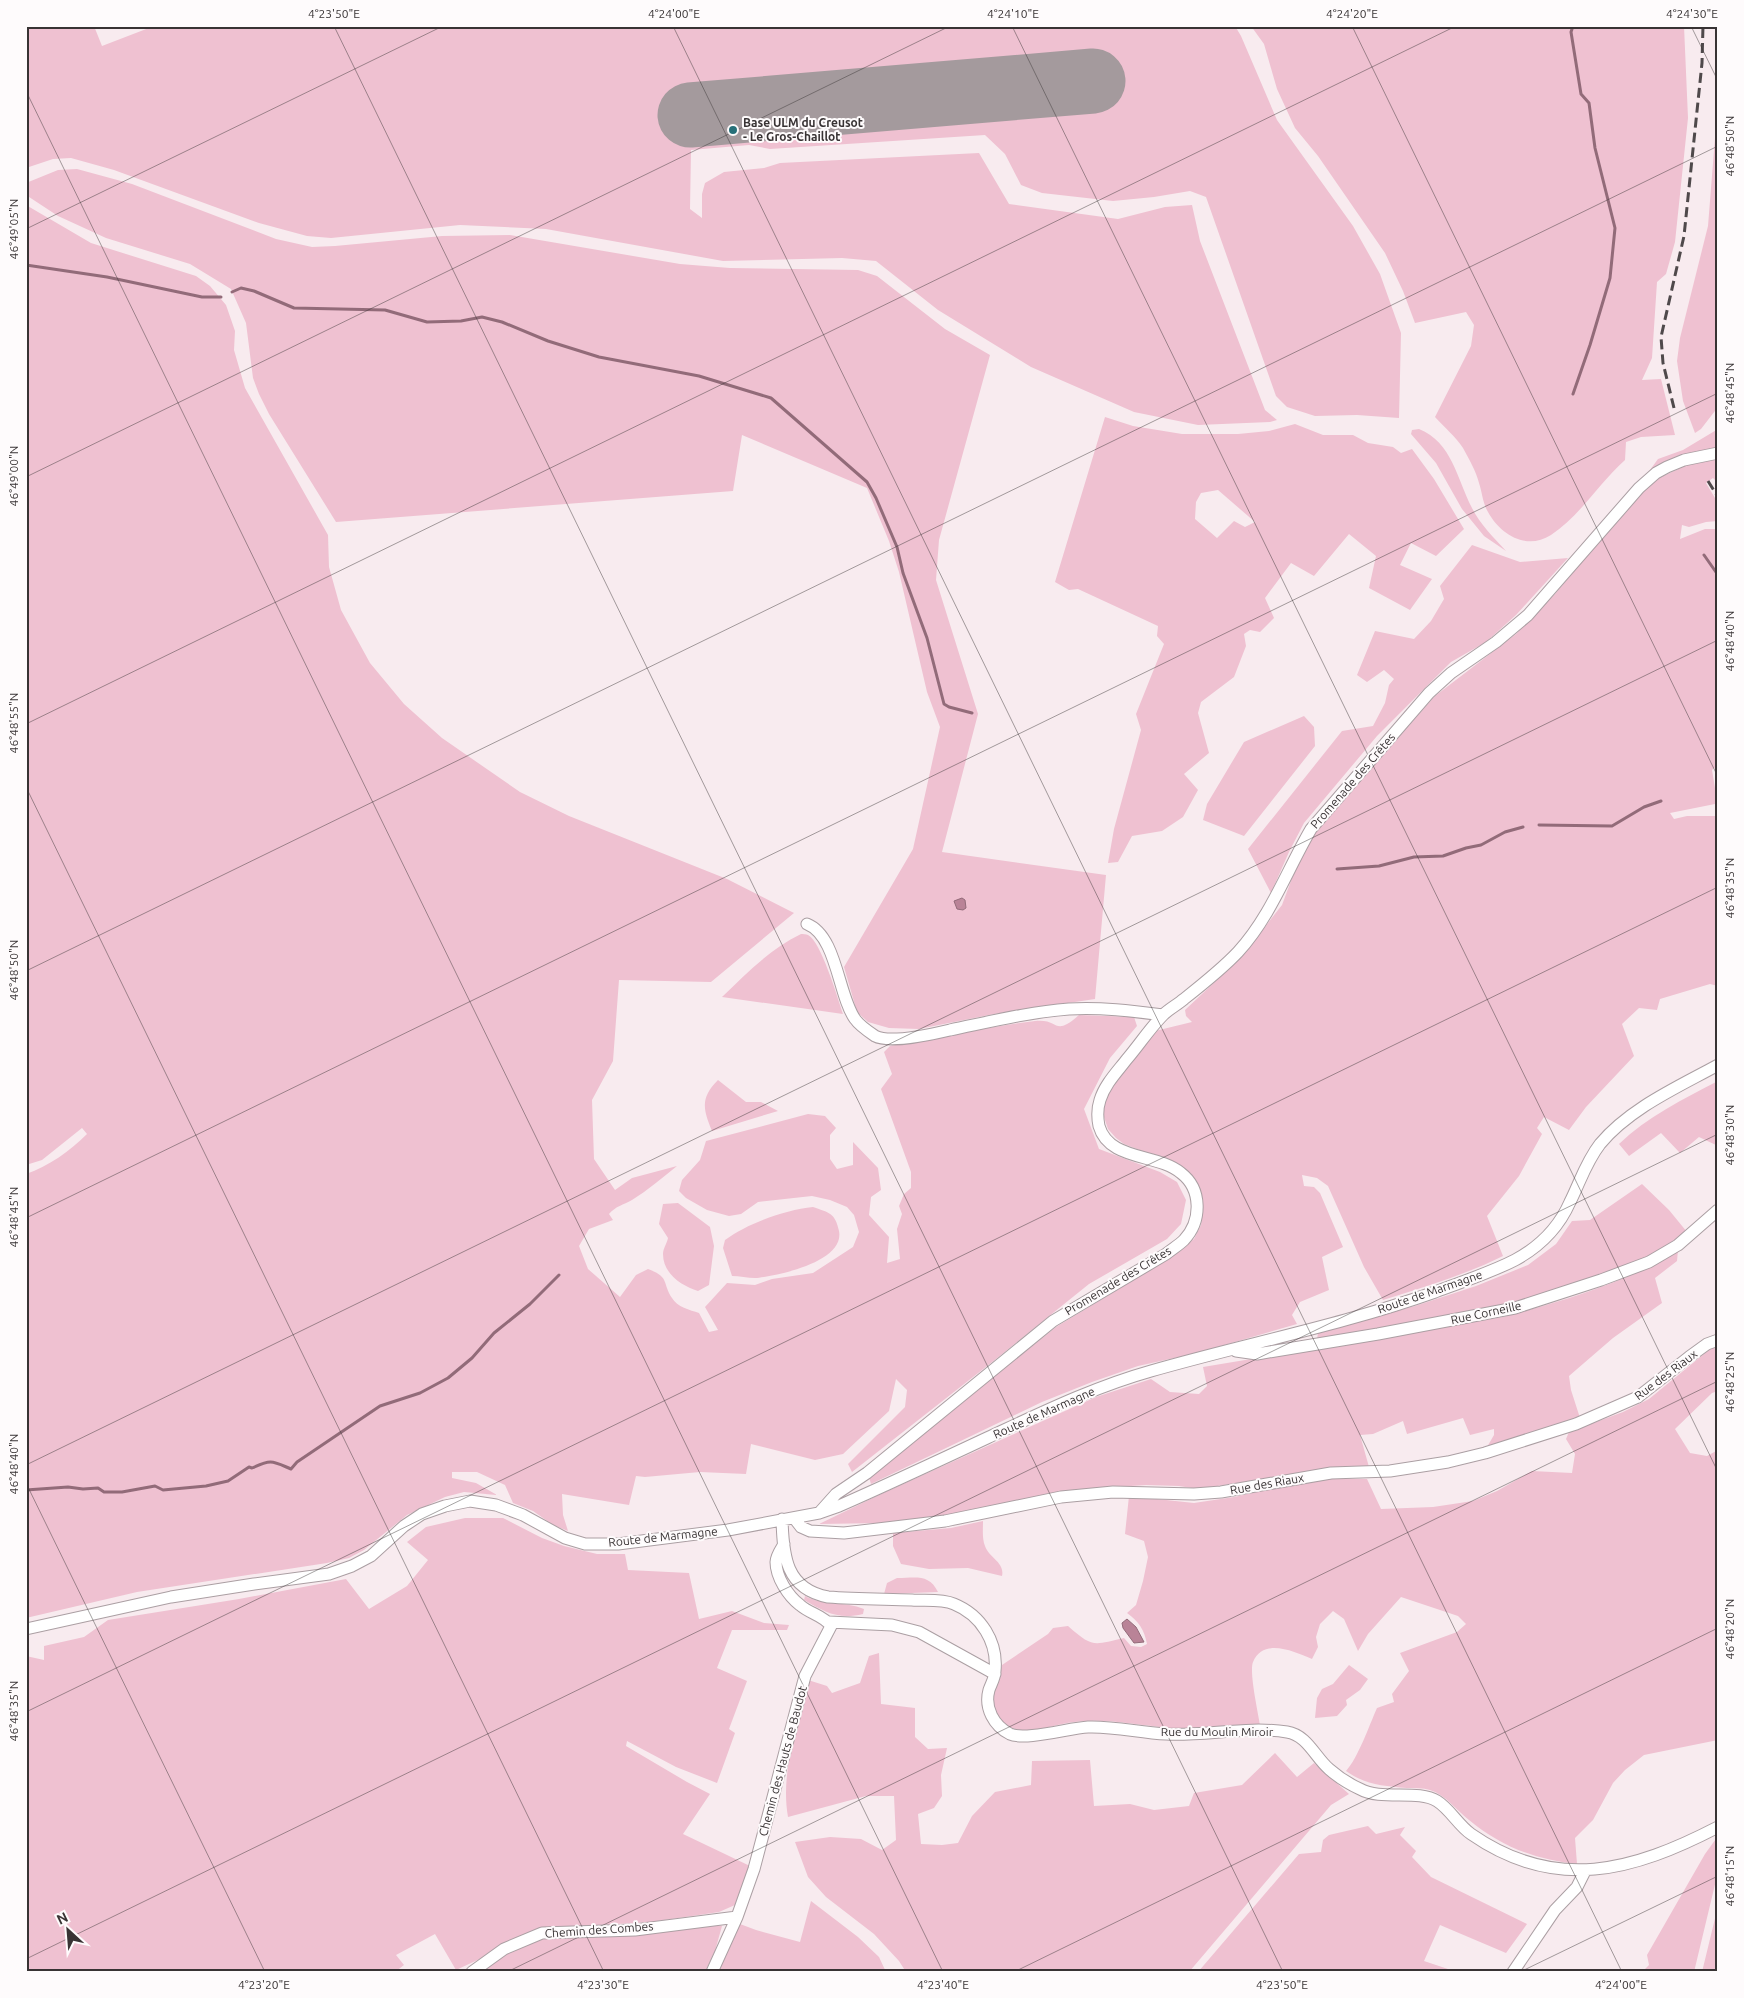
<svg xmlns="http://www.w3.org/2000/svg" width="1744" height="1998" font-family="Ubuntu,sans-serif">
<rect width="100%" height="100%" fill="#f8ebef"/>
<path fill="#efc1d1" fill-rule="evenodd" d="M26,26H94L102,46L154,26H1235L1241,36L1277,120L1353,226L1380,274L1401,333L1399,418L1357,415L1315,416L1287,407L1276,396L1206,197L1190,191L1154,197L1113,201L1042,193L1021,185L1005,154L985,135L770,149L749,145L691,150L690,209L702,218V194L705,183L724,172L764,168L780,163L979,153L1009,204L1118,219L1165,207L1192,205L1200,241L1265,410L1277,420L1270,422L1198,425L1134,412L1031,367L938,310L876,261L842,258L723,261L546,229L460,225L331,238L307,236L259,223L114,170L71,158L53,159L26,168Z
M1251,26H1684L1688,118L1675,242L1666,274L1657,282L1652,358L1642,380L1661,379L1675,435L1641,437L1626,442L1625,460C1599,483 1580,516 1551,535C1526,551 1500,534 1488,512C1483,504 1482,492 1479,483C1476,471 1469,459 1463,448C1456,437 1444,427 1435,417L1471,346L1474,325L1466,312L1415,323L1403,291L1385,253L1318,156L1295,128L1277,89L1264,44Z
M1718,100V407L1701,429L1695,433L1683,401L1677,361L1680,338L1708,226Z
M77,169L132,184L276,239L312,247L335,246L442,236L510,235L680,264L730,268L858,270L877,276L945,329L990,355L939,540L936,580L978,714L942,852L1106,875L1095,999L994,1014L919,1029L889,1028L868,1022L857,1012L844,967L913,849L940,727L927,692L899,572L889,541L867,488L742,435L733,491L336,522L269,414L259,394L253,378L246,323L231,289L190,264L106,238L58,216L26,195V183L58,170Z
M26,205L91,243L196,276L210,286L226,305L235,331L234,350L245,388L328,535L329,567L341,610L370,663L404,704L442,738L520,792L569,816L727,879L794,913L711,982L619,980L613,1061L592,1100L594,1159L615,1190L632,1178L677,1166C662,1178 648,1190 632,1200C623,1205 616,1206 609,1214L613,1220L589,1229L579,1246L588,1269L620,1297L636,1275L648,1269C670,1277 662,1283 672,1298C677,1307 690,1310 699,1313L709,1332L718,1330L705,1307L727,1283L755,1285L772,1279L813,1273L853,1247L859,1232L854,1215L847,1207L830,1200L812,1196L758,1202L741,1214L729,1216L707,1210L686,1198L679,1191L682,1180L700,1160L706,1141L808,1114L825,1116L836,1128L830,1135V1159L837,1169L853,1165V1142L878,1168L881,1190L871,1197L869,1215L889,1237L887,1263L900,1259L897,1229L902,1214L899,1206L904,1194L911,1188V1172L881,1089L892,1074L884,1052L890,1046C938,1037 986,1027 1035,1021C1060,1018 1053,1038 1079,1015L1134,1017L1137,1026L1110,1058L1084,1109L1099,1149L1160,1172L1177,1182L1186,1200L1181,1224L1167,1239L1089,1284L996,1359L852,1472L848,1464L905,1407L907,1390L896,1379L889,1411L843,1454L815,1460L751,1444L746,1474L700,1472L645,1477L636,1476L629,1505L562,1494L563,1515L568,1531L553,1525L533,1511L513,1503L505,1485L477,1472H452V1478L476,1483L497,1495L464,1492L445,1497L407,1515L364,1550L349,1558L327,1563L137,1592L26,1618V1174C49,1166 70,1151 87,1134L82,1128L42,1160L26,1165Z
M1105,417L1133,426L1182,434H1238L1269,431L1295,424L1323,435H1353L1368,443L1393,447L1401,453L1412,449L1434,479L1464,529L1436,556L1411,543L1400,565L1432,579L1410,610L1369,588L1376,556L1349,534L1314,576L1291,563L1265,598L1274,618L1260,632L1250,630L1244,634L1246,646L1234,677L1201,702L1198,713L1209,753L1184,774L1198,790L1183,817L1162,831L1132,836L1118,862L1108,863L1114,829L1141,730L1136,714L1164,644L1157,636L1158,626L1078,589L1069,590L1055,582ZM1218,490L1255,522L1245,527L1234,521L1217,538L1195,519L1196,502L1201,493Z
M1419,429C1452,442 1457,479 1472,508C1480,524 1494,538 1506,551L1484,536L1462,509L1436,463L1411,434L1412,430Z
M1718,429V447L1674,459L1650,470L1658,459L1683,450Z
M1718,459V483L1713,478L1706,483L1718,503V521L1706,522L1689,527L1682,525L1680,539L1705,529H1718V765L1712,770L1716,794L1715,804L1670,813L1674,819L1687,816H1718V986L1710,984L1660,999L1657,1010L1639,1008L1622,1024L1634,1056L1586,1107L1569,1130L1544,1117L1537,1128L1542,1134L1519,1176L1487,1216L1503,1256C1465,1275 1424,1287 1383,1300L1364,1267L1328,1186L1317,1178L1302,1175L1304,1186L1314,1187L1320,1193L1343,1247L1322,1257L1329,1290L1300,1302L1292,1315L1297,1324L1197,1353L1138,1366L1092,1382L1042,1402L871,1484L869,1477L1056,1327L1173,1256L1194,1239L1201,1225L1203,1207L1199,1187L1186,1170L1171,1162L1124,1144L1116,1138L1108,1129L1101,1108L1114,1083L1155,1031L1192,1022L1186,1016L1185,1010L1238,960L1257,937L1282,905L1298,862L1314,833L1435,696L1516,634L1555,594L1640,492L1659,478L1687,465Z
M1472,545L1520,562L1568,558L1516,615L1486,642L1451,662L1377,736L1304,823L1289,852L1271,893L1248,849L1342,731L1373,726L1385,703L1389,685L1394,679L1384,670L1367,682L1357,675L1375,631L1414,639L1431,621L1444,599L1440,586Z
M1304,716L1314,727L1315,746L1244,836L1203,820L1207,804L1244,742Z
M801,934C803,934 806,934 808,935C821,941 838,999 843,1014L722,997C746,974 770,949 801,934Z
M718,1080L746,1102H761L778,1111L712,1131C703,1109 700,1098 718,1080Z
M1718,1081V1146L1699,1137L1680,1153L1661,1133L1629,1156L1619,1144C1647,1117 1683,1099 1718,1081Z
M1642,1184L1669,1210L1687,1232L1677,1242L1629,1266L1513,1306L1317,1340L1318,1332L1415,1306L1476,1286L1528,1265L1556,1244L1572,1221L1590,1220Z
M678,1203L710,1227L714,1246L709,1285L698,1291C682,1286 663,1274 663,1254C663,1249 667,1243 668,1238L659,1224L663,1204Z
M813,1207C830,1213 835,1213 839,1231C845,1262 778,1276 755,1278C748,1278 739,1276 732,1276L723,1248L725,1240C748,1223 785,1210 813,1207Z
M1678,1250L1677,1261L1655,1278L1662,1303L1613,1338L1569,1376L1571,1390L1580,1418L1487,1447L1494,1435V1429L1470,1435L1463,1418L1407,1434L1403,1421L1373,1434L1360,1435L1369,1467L1263,1479L1198,1489L1179,1486L1146,1485L1086,1489L1040,1496L950,1517L883,1523L819,1524L883,1493L1096,1397L1151,1379L1170,1392L1199,1394L1207,1386L1203,1367L1503,1317C1560,1302 1628,1282 1678,1250Z
M1718,1346V1391L1712,1393L1675,1429L1690,1453L1707,1456L1718,1450V1740L1644,1755L1625,1770L1613,1783L1593,1820L1575,1838L1577,1864C1536,1860 1500,1846 1469,1820C1456,1810 1446,1795 1430,1790C1423,1788 1414,1788 1407,1788C1383,1786 1366,1785 1346,1771C1358,1758 1369,1726 1377,1708L1394,1702L1392,1694L1409,1671L1400,1653L1457,1632L1466,1624L1458,1616L1401,1597L1368,1634L1358,1651L1344,1619L1333,1611L1320,1624L1316,1637L1318,1647L1312,1659C1295,1652 1263,1637 1253,1662C1249,1672 1258,1712 1260,1725C1230,1726 1199,1730 1169,1728C1137,1725 1106,1718 1074,1722C1051,1724 1026,1739 1005,1724C984,1710 996,1684 1002,1665L1048,1634L1053,1628L1068,1626C1093,1648 1093,1645 1124,1638L1131,1646L1141,1647L1147,1644C1144,1629 1139,1622 1127,1613L1136,1605L1143,1581L1148,1557L1144,1541L1125,1534L1129,1496L1194,1503L1234,1497L1296,1483L1328,1479H1367L1381,1509L1433,1507L1473,1501L1497,1491L1532,1471L1572,1473L1575,1454L1566,1439L1569,1432L1623,1412L1649,1399L1710,1349Z
M465,1518H503L542,1538L564,1546L597,1554H625L628,1570L689,1573L699,1619L732,1611L764,1623L789,1625L787,1630H732L717,1668L747,1681L729,1729L735,1733L717,1783L676,1767L627,1741L626,1746L687,1782L710,1794L683,1834L750,1866L735,1905L719,1912L651,1922L547,1928L456,1970L435,1934L396,1955L404,1965L395,1972H26V1656L44,1660V1646L84,1637L108,1620L239,1599L346,1579L369,1609L407,1586L428,1560L407,1542L426,1527Z
M983,1521C983,1529 982,1539 985,1546C989,1558 1005,1562 1002,1576L968,1568L929,1569L901,1564L893,1546V1533L951,1528Z
M897,1578C915,1578 929,1573 938,1592L884,1594L887,1583Z
M805,1596C823,1606 845,1601 864,1609L863,1614C838,1620 825,1612 804,1600Z
M879,1653L881,1704L915,1708V1737L928,1749L947,1748L941,1775L942,1796L934,1808L918,1814L921,1844L942,1845L958,1843L972,1816L995,1792L1031,1785L1032,1761L1090,1760L1094,1806L1130,1804L1154,1810L1189,1806L1194,1793L1242,1785L1275,1753L1297,1777L1314,1763L1349,1794L1331,1805L1189,1972H906L899,1961L874,1934L826,1897L808,1877L795,1842L830,1837L861,1839L882,1850L896,1840L894,1796H866L788,1817C780,1772 798,1723 808,1680L827,1686L832,1693L860,1683L869,1656Z
M1349,1665L1368,1679L1360,1690L1346,1700L1347,1705L1337,1716L1315,1718L1317,1698L1322,1689L1333,1684Z
M1368,1826L1376,1834L1405,1827L1400,1835L1416,1851L1412,1857L1431,1877L1527,1924L1506,1953L1440,1925L1424,1961L1457,1972H1198L1299,1854L1321,1852L1323,1840L1329,1835Z
M1718,1836V1872L1694,1972H1642L1649,1965L1647,1955L1705,1854Z
M811,1901L858,1937L879,1957L886,1972H718L740,1924L756,1930L800,1942Z
M1718,1906V1972H1702Z
M712,1925L722,1926L715,1951L705,1972H484L486,1967L507,1952L543,1939L607,1937Z"/>
<path fill="#b98397" stroke="#926b79" d="M962,898L965,900L966,908L963,910L957,909L954,901Z
M1127,1619L1136,1627L1144,1642L1134,1643L1123,1628L1122,1623Z"/>
<g fill="none" stroke-linecap="round" stroke-linejoin="round">
<path stroke="#926b79" stroke-width="3" d="M26,265L107,277L202,297H221
M232,292L241,288L254,291L294,308L385,310L427,322L461,321L482,317L502,322L548,341L599,357L699,376L771,398L867,482L876,498L897,547L903,573L927,638L944,704L949,707L972,713
M1573,394L1590,345L1610,278L1615,228L1595,148L1589,103L1581,94L1571,32L1573,26
M1704,555L1718,575
M1539,825L1612,826L1644,807L1661,801
M1337,869L1379,866L1414,857L1443,856L1466,848L1481,845L1505,832L1523,827
M26,1490L68,1487L83,1489L98,1488L104,1492H122L155,1486L163,1490L206,1486L228,1481L249,1467L252,1468C272,1459 272,1461 291,1469L297,1462L380,1406L420,1393L448,1378L472,1358L494,1333L530,1304L559,1275"/>
<path stroke="#a49a9d" stroke-width="65" d="M690,115L1093,81"/>
<defs>
<path id="minor" d="M807,924C837,936 838,995 855,1019C859,1025 869,1032 875,1036C890,1044 933,1034 950,1030C989,1022 1029,1012 1069,1009C1100,1007 1132,1011 1163,1015
M1236,1351L1257,1354L1378,1334L1515,1308L1601,1280L1649,1262L1678,1245L1718,1210
M819,1513L836,1494L867,1473L1053,1321L1166,1254C1172,1249 1179,1245 1184,1240C1202,1221 1202,1189 1181,1173C1157,1153 1109,1161 1099,1126C1097,1116 1097,1109 1100,1100C1105,1084 1117,1072 1127,1059C1139,1045 1150,1028 1163,1015C1169,1009 1177,1005 1184,999C1203,984 1222,969 1238,952C1271,916 1287,870 1311,829L1429,693L1451,673L1496,642L1528,615L1639,488L1656,473L1667,467L1684,460L1718,453
M794,1518L801,1527L810,1531L844,1533L945,1521L1061,1497L1113,1492L1194,1494L1221,1492L1331,1473L1390,1471L1448,1462L1485,1453L1576,1424L1638,1397L1689,1357L1707,1344L1718,1340
M782,1519C783,1556 786,1589 828,1597C856,1599 884,1599 912,1600C925,1601 942,1599 954,1604C981,1615 998,1642 995,1671C995,1678 991,1684 989,1690C984,1708 994,1726 1010,1734C1025,1741 1069,1728 1088,1727C1115,1726 1140,1733 1166,1734C1205,1736 1248,1726 1287,1732C1307,1735 1315,1757 1329,1769C1338,1777 1349,1784 1360,1789C1381,1801 1418,1789 1437,1801C1450,1809 1458,1825 1471,1834C1556,1893 1633,1871 1718,1827
M829,1622L892,1625L919,1632L995,1674
M26,1629L171,1597L254,1584L329,1574L352,1566L371,1556L404,1526L422,1514L445,1506L470,1501L496,1505L523,1515L565,1538L585,1544H618L728,1530L819,1513L839,1506C889,1484 938,1461 987,1438C1041,1413 1094,1387 1151,1371C1245,1344 1342,1325 1435,1292C1461,1282 1490,1273 1515,1260C1539,1247 1559,1227 1570,1202C1580,1182 1586,1162 1600,1144C1630,1108 1678,1087 1718,1065
M472,1972L504,1949L542,1933L635,1930L737,1917
M712,1972L737,1917L754,1869L805,1676L831,1626C823,1615 810,1614 800,1605C788,1596 776,1577 776,1562C776,1556 781,1549 784,1544
M1513,1972L1555,1910L1577,1887L1585,1871"/>
</defs>
<use href="#minor" stroke="#ab9fa3" stroke-width="13"/>
<use href="#minor" stroke="#fff" stroke-width="11"/>
<path stroke="#4f494b" stroke-width="3" stroke-dasharray="10 5" stroke-linecap="butt" d="M1674,408L1663,363L1661,337L1684,236L1702,63L1703,26
M1708,481L1718,497"/>
</g>
<path fill="none" stroke="#383334" stroke-width="1" stroke-opacity="0.45" d="M334,26L1283,1972M673,26L1622,1972M1012,26L1718,1472M1352,26L1718,777M1691,26L1718,81M26,91L943,1972M26,229L443,26M26,477L950,26M26,724L1456,26M26,787L604,1972M26,971L1718,146M26,1218L1718,393M26,1465L1718,640M26,1483L265,1972M26,1712L1718,887M26,1959L1718,1134M507,1972L1718,1381M1014,1972L1718,1628M1520,1972L1718,1876"/>
<circle fill="#277079" stroke="#fefbfc" stroke-width="2" cx="733" cy="130" r="5"/>
<g text-anchor="middle" stroke-width="4" stroke-linejoin="round" paint-order="stroke">
<g font-size="12" font-weight="bold" fill="#383334" stroke="#fefbfc" text-anchor="start">
<text x="743" y="127">Base ULM du Creusot<tspan x="743" dy="14">- Le Gros-Chaillot</tspan></text>
</g>
<g font-size="12" fill="#383334" stroke="#fefbfc">
<text transform="translate(1353 781) rotate(-49)" y="4">Promenade des Crêtes</text>
<text transform="translate(1118 1281) rotate(-31)" y="4">Promenade des Crêtes</text>
<text transform="translate(1430 1292) rotate(-19)" y="4">Route de Marmagne</text>
<text transform="translate(1486 1313) rotate(-12)" y="4">Rue Corneille</text>
<text transform="translate(1666 1375) rotate(-37)" y="4">Rue des Riaux</text>
<text transform="translate(1044 1413) rotate(-24)" y="4">Route de Marmagne</text>
<text transform="translate(1267 1484) rotate(-10)" y="4">Rue des Riaux</text>
<text transform="translate(663 1537) rotate(-6)" y="4">Route de Marmagne</text>
<text x="1217" y="1736">Rue du Moulin Miroir</text>
<text transform="translate(783 1761) rotate(-75)" y="4">Chemin des Hauts de Baudot</text>
<text transform="translate(599 1930) rotate(-4)" y="4">Chemin des Combes</text>
</g>
</g>
<rect width="1744" height="1998" fill="none" stroke="#fefbfc" stroke-width="55"/>
<g transform="translate(68 1930) rotate(334)" stroke="#fefbfc" stroke-width="4" paint-order="stroke">
<path d="M0-4L9 19L0 12L-9 19Z" fill="#383334"/>
<text y="-8" font-size="14" font-weight="bold" text-anchor="middle" fill="#383334">N</text>
</g>
<rect x="28" y="28" width="1688" height="1942" fill="none" stroke="#383334" stroke-width="2"/>
<g font-size="12" text-anchor="middle" fill="#383334">
<text x="334" y="18">4°23'50"E</text>
<text x="674" y="18">4°24'00"E</text>
<text x="1013" y="18">4°24'10"E</text>
<text x="1352" y="18">4°24'20"E</text>
<text x="1692" y="18">4°24'30"E</text>
<text transform="translate(1730 146) rotate(-90)" y="4">46°48'50"N</text>
<text transform="translate(14 229) rotate(-90)" y="4">46°49'05"N</text>
<text transform="translate(1730 393) rotate(-90)" y="4">46°48'45"N</text>
<text transform="translate(14 476) rotate(-90)" y="4">46°49'00"N</text>
<text transform="translate(1730 641) rotate(-90)" y="4">46°48'40"N</text>
<text transform="translate(14 723) rotate(-90)" y="4">46°48'55"N</text>
<text transform="translate(1730 888) rotate(-90)" y="4">46°48'35"N</text>
<text transform="translate(14 970) rotate(-90)" y="4">46°48'50"N</text>
<text transform="translate(1730 1135) rotate(-90)" y="4">46°48'30"N</text>
<text transform="translate(14 1217) rotate(-90)" y="4">46°48'45"N</text>
<text transform="translate(1730 1382) rotate(-90)" y="4">46°48'25"N</text>
<text transform="translate(14 1464) rotate(-90)" y="4">46°48'40"N</text>
<text transform="translate(1730 1629) rotate(-90)" y="4">46°48'20"N</text>
<text transform="translate(14 1711) rotate(-90)" y="4">46°48'35"N</text>
<text transform="translate(1730 1876) rotate(-90)" y="4">46°48'15"N</text>
<text x="264" y="1989">4°23'20"E</text>
<text x="603" y="1989">4°23'30"E</text>
<text x="943" y="1989">4°23'40"E</text>
<text x="1282" y="1989">4°23'50"E</text>
<text x="1621" y="1989">4°24'00"E</text>
</g>
</svg>
